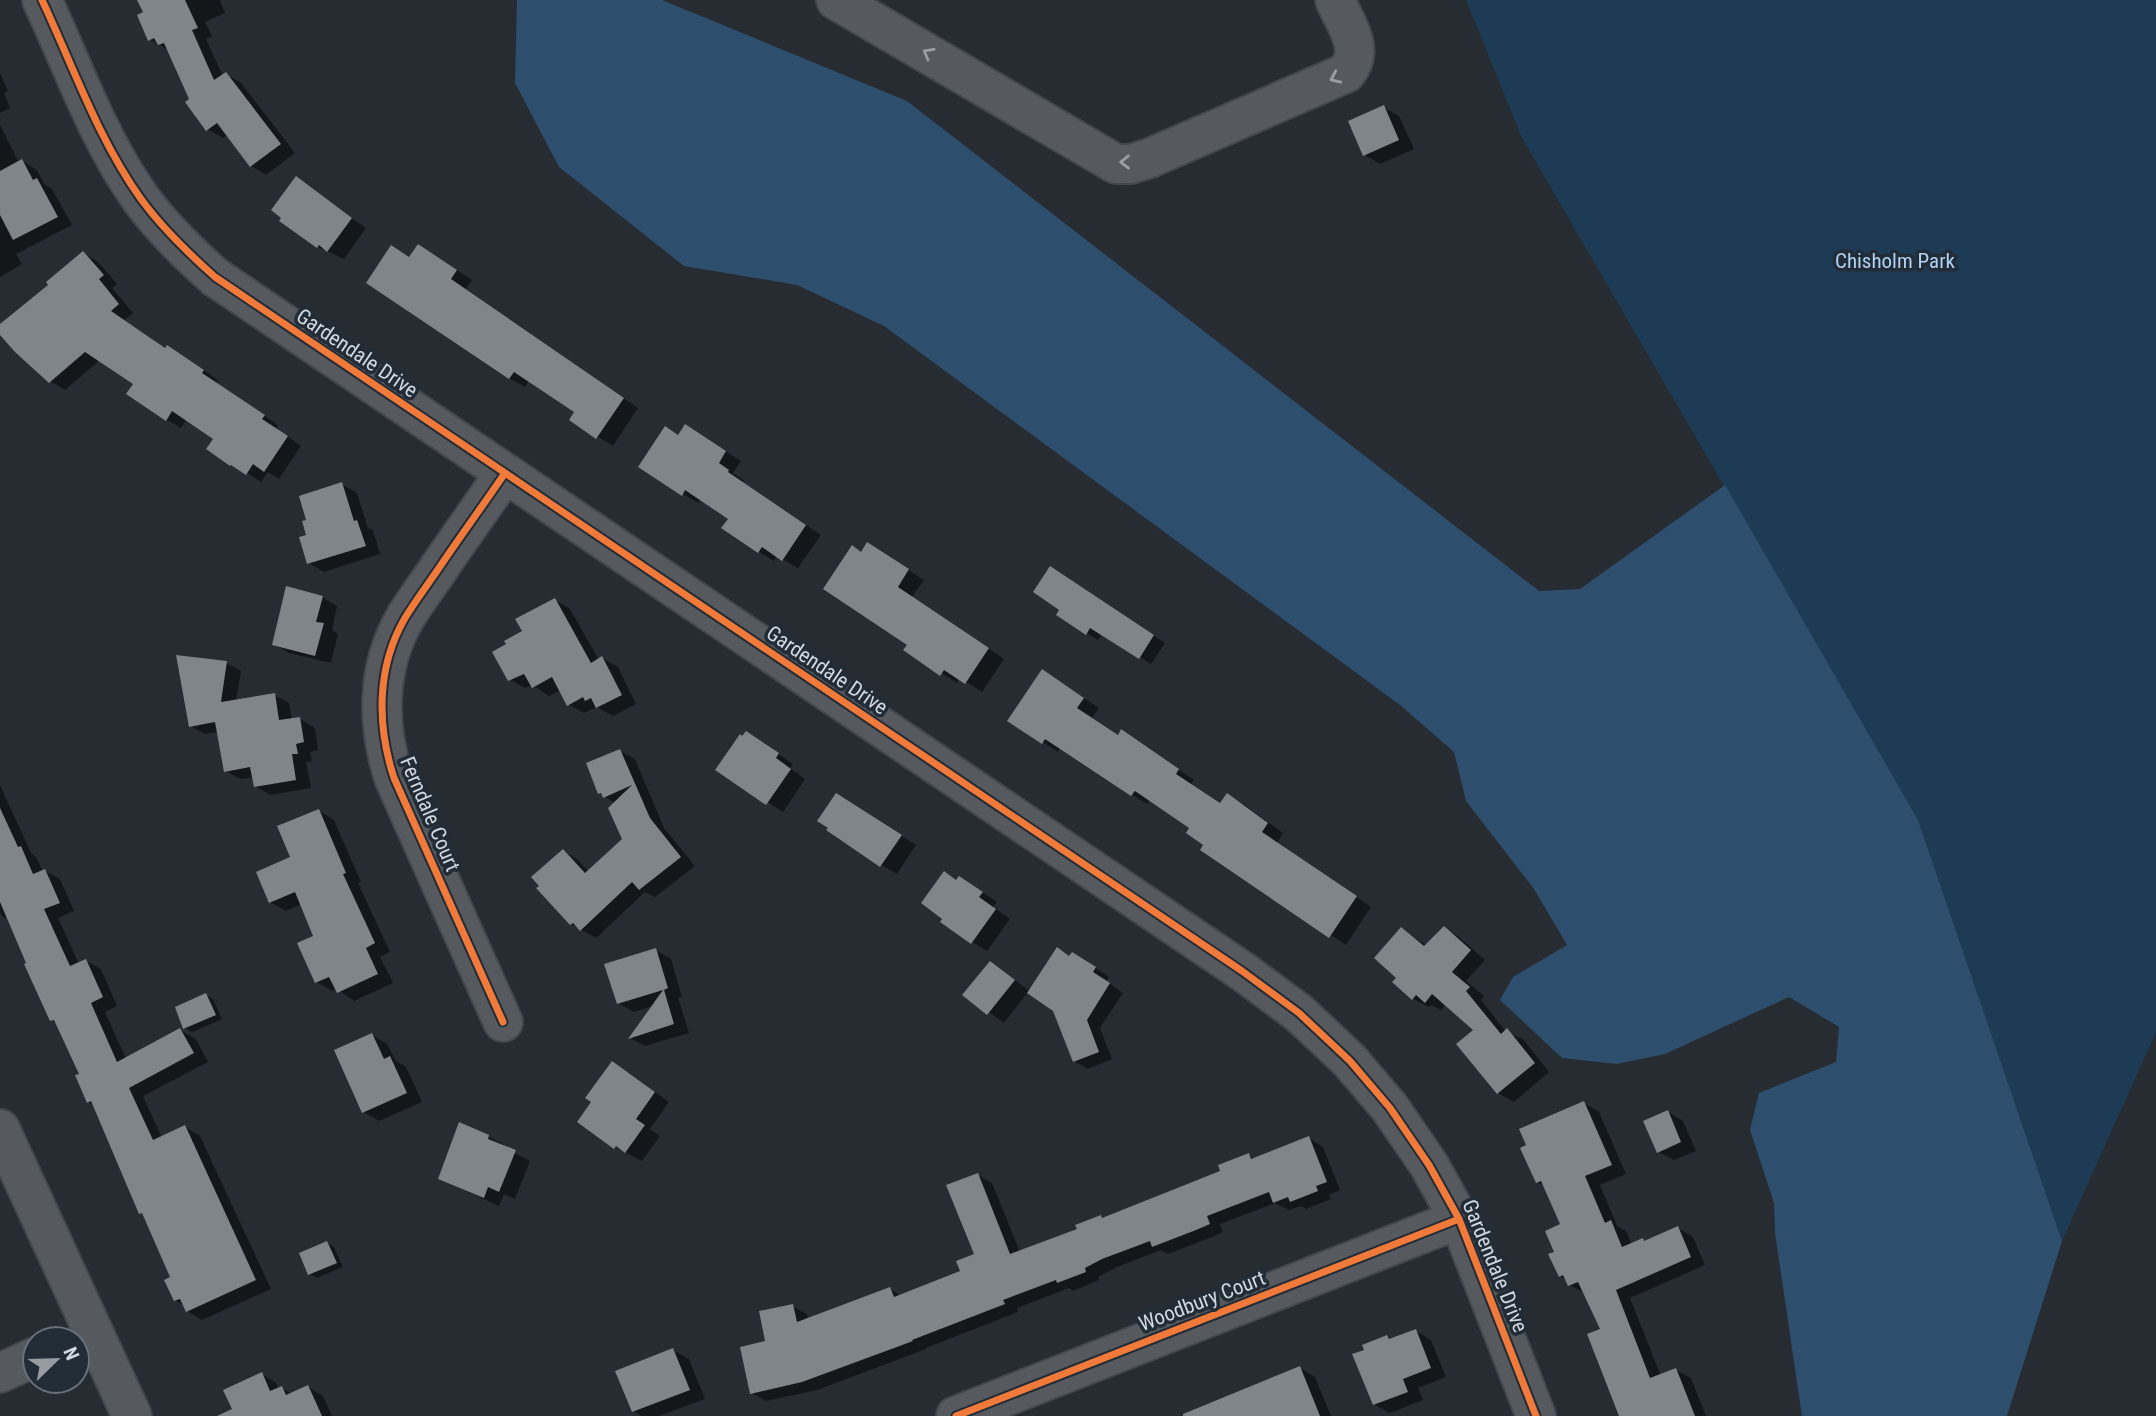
<svg xmlns="http://www.w3.org/2000/svg" width="2156" height="1416" font-family="'Roboto Condensed',sans-serif">
<rect width="100%" height="100%" fill="#262c32"/>
<path fill="#1e3b55" d="M1466,0H2156V1032L2062,1241L1918,820L1522,138Z"/>
<path fill="#2e4e6d" d="M517,0H662L907,101L1539,591L1580,589L1725,485L1918,820L2062,1241L2007,1416H1802L1775,1233L1774,1203L1750,1130L1759,1093L1836,1062L1839,1027L1789,997L1665,1054L1617,1064L1562,1058L1500,1000L1513,977L1567,945L1534,889L1466,801L1454,752L1400,705L884,326L797,285L684,266L559,167L515,83Z"/>
<path fill="#0007" d="M139,0H220L225,13L205,22L212,36L206,39L223,76L226,74L241,83L295,153L266,175L251,166L228,135L223,138L207,129L168,50L149,39L145,13Z
M0,73L8,91L4,93L10,108L0,113Z
M1383,107L1399,116L1414,149L1380,164L1365,155Z
M0,125L19,163L22,161L37,170L44,184L52,189L72,225L16,254L22,264L0,277Z
M296,179L366,228L344,259L318,247L282,221Z
M83,253L98,262L117,284L112,288L133,313L124,320L166,349L182,355L218,380L216,383L278,425L276,428L301,446L279,479L268,472L261,482L247,473L215,438L187,419L181,428L167,420L135,384L100,360L65,390L50,381L0,332V327L50,285Z
M434,255L472,280L466,289L638,408L613,446L571,420L576,412L529,380L525,387L509,378Z
M686,426L741,461L733,473L744,480L742,482L821,535L798,568L777,556L774,561L759,552L730,519L701,499L698,503L683,494L679,436Z
M341,484L357,493L368,528L373,530L380,554L324,572L309,563L308,536Z
M862,553L883,554L924,580L912,597L1004,659L982,692L960,678L957,683L906,650L909,644Z
M1062,576L1165,643L1151,664L1102,634L1098,640L1086,633L1062,610Z
M322,597L337,606L332,630L338,634L331,663L289,653L274,644Z
M555,600L570,609L599,660L602,658L618,667L636,704L613,716L597,707L584,713L568,704L561,690L549,696L532,685L525,688L509,679L524,632Z
M226,663L241,671L236,701L274,695L289,703L292,720L300,719L315,728L318,750L310,752L312,761L306,762L311,788L270,795L255,786L254,777L240,779L226,771L219,732L205,734L190,726Z
M1043,671L1099,708L1092,718L1119,736L1137,741L1194,780L1191,784L1221,804L1227,795L1243,804L1283,833L1277,843L1371,907L1346,945L1202,850L1205,845L1192,827L1150,799L1147,804L1060,748L1058,752L1010,721Z
M762,742L793,764L790,768L805,779L783,812L718,770Z
M620,751L635,759L664,828L695,866L655,897L645,892L596,938L571,924L563,851L577,859L589,872L624,839L615,803L599,793Z
M0,785L31,853L36,857L43,872L45,871L60,879L74,911L58,918L79,964L86,961L101,969L117,1006L105,1012L126,1059L180,1030L196,1039L208,1062L143,1096L162,1138L185,1127L200,1136L271,1289L202,1320L187,1311L185,1306L175,1300L173,1278L144,1215L141,1213L95,1106L88,1102L81,1075L58,1024L51,1020L9,920L2,916L0,912Z
M848,801L916,845L897,874L881,865Z
M319,811L334,820L361,882L358,883L390,952L380,957L393,983L354,1001L337,989L332,991L317,982L316,937L302,904L286,911L270,902Z
M958,881L975,887L997,902L993,907L1010,919L987,951L972,942Z
M1444,928L1459,937L1485,960L1466,981L1484,996L1481,1000L1506,1032L1523,1039L1549,1072L1514,1102L1498,1093L1475,1030L1446,1004L1441,1010L1431,1005L1429,1007L1413,999L1394,982L1398,978L1402,929L1427,946Z
M655,950L671,959L682,997L678,998L689,1033L645,1046L630,1038L653,1006L634,1012L618,1003Z
M1071,957L1087,962L1109,977L1106,981L1123,993L1100,1028L1112,1059L1088,1069L1074,1061L1054,1009L1028,992L1004,1023L965,995L991,963L1030,991Z
M206,995L213,999L222,1019L192,1032L185,1028Z
M372,1035L387,1044L396,1061L406,1067L422,1102L379,1121L364,1112Z
M628,1072L669,1102L650,1129L660,1136L642,1161L615,1147Z
M1584,1103L1599,1112L1626,1174L1600,1185L1617,1226L1626,1231L1632,1245L1643,1240L1646,1242L1678,1228L1693,1237L1705,1265L1630,1298L1661,1376L1676,1370L1691,1378L1706,1416H1621L1602,1330L1586,1294L1570,1285L1567,1280L1560,1276L1556,1252L1562,1225L1546,1187L1537,1182Z
M1668,1112L1683,1121L1696,1151L1674,1160L1658,1152Z
M488,1136L504,1145L503,1147L530,1161L515,1199L504,1194L499,1206L440,1179Z
M1309,1138L1323,1147L1340,1190L1329,1195L1331,1199L1306,1209L1301,1206L1289,1210L1275,1203L1220,1224L1223,1232L1212,1237L1168,1254L1161,1250L1117,1267L1098,1277L1099,1280L1073,1291L1069,1288L1017,1308L1018,1312L926,1348V1349L817,1390L766,1401L752,1393L767,1343L792,1306L807,1314L808,1319L890,1289L902,1296L962,1272L976,1255L978,1175L992,1183L1020,1252L1079,1230L1101,1216L1105,1219L1222,1172L1248,1155L1255,1159Z
M327,1243L334,1247L343,1267L317,1278L310,1274Z
M1416,1331L1431,1340L1446,1377L1418,1388L1423,1400L1390,1413L1374,1404L1366,1351L1387,1337L1392,1340Z
M673,1350L689,1359L705,1399L659,1416H642L633,1411Z
M1300,1368L1315,1377L1331,1416H1182L1278,1379Z
M262,1374L276,1383L279,1389L282,1388L292,1394L308,1387L323,1396L332,1416H237Z"/>
<path fill="#80858a" d="M137,0H185L198,28L192,30L214,80L226,72L281,144L250,167L217,123L206,131L185,102L189,99L164,43L158,45L154,38L148,41L137,15L143,12Z
M1384,105L1399,140L1363,156L1348,121Z
M22,159L33,180L37,178L58,217L13,240L0,215V171Z
M296,176L352,218L327,252L319,245L317,248L279,221L281,218L271,210Z
M418,244L457,270L451,279L624,398L596,439L569,420L574,412L514,372L509,379L366,283L391,245L409,257Z
M83,251L104,275L99,279L119,304L111,311L165,348L167,345L204,370L202,373L265,415L262,419L288,436L264,472L253,464L246,475L231,465L230,466L206,449L213,439L172,411L166,421L126,394L133,384L85,352L49,383L15,352L0,335V324L48,285L46,282Z
M685,424L726,451L719,463L729,470L728,472L806,525L782,561L762,547L758,553L721,528L728,519L685,490L682,496L638,467L665,426L678,435Z
M342,482L354,521L357,520L366,546L307,564L299,537L306,535L302,521L306,520L299,496Z
M867,542L909,569L898,587L989,648L965,684L944,670L940,676L903,650L907,645L823,589L852,545L861,552Z
M1050,566L1154,635L1139,659L1090,628L1086,635L1056,615L1059,610L1033,592Z
M286,586L323,596L316,622L324,623L315,656L272,645Z
M555,598L591,663L602,656L622,695L596,708L591,698L585,701L583,697L567,706L552,677L532,688L524,674L508,681L492,652L506,644L504,641L522,631L515,619Z
M176,655L227,661L221,702L275,693L279,720L300,717L304,742L296,744L298,754H292L296,780L254,787L250,767L224,772L215,722L189,727Z
M1042,669L1084,698L1077,708L1118,735L1121,729L1179,769L1176,774L1220,803L1227,793L1268,823L1262,832L1357,896L1329,938L1200,850L1203,845L1186,833L1189,828L1135,791L1131,796L1045,739L1042,744L1007,721Z
M746,731L779,753L776,758L791,769L766,805L715,770L740,734L742,736Z
M620,749L650,818L681,857L639,890L632,882L580,931L573,923L570,925L536,888L539,886L531,877L563,849L585,873L622,839L608,808L632,785L603,798L601,793L598,794L586,763Z
M836,793L902,835L880,867L826,830L828,828L817,821Z
M0,808L18,847L21,846L33,874L45,869L60,903L44,909L70,966L86,959L103,997L91,1003L117,1062L180,1028L194,1053L129,1088L153,1140L185,1125L256,1280L186,1312L180,1299L174,1301L164,1280L170,1277L142,1213L139,1214L91,1101L87,1103L75,1075L79,1074L54,1020L50,1021L24,964L26,963L0,902Z
M319,809L346,873L343,874L375,943L366,948L378,974L337,993L329,977L315,983L297,943L313,936L295,892L269,903L256,872L290,857L277,826Z
M944,871L956,880L959,876L983,892L979,897L996,909L971,944L940,922L942,919L921,903Z
M1444,926L1471,950L1452,972L1470,987L1466,991L1501,1034L1507,1028L1535,1063L1497,1094L1456,1044L1473,1030L1432,994L1425,1003L1416,995L1412,1000L1392,982L1396,978L1374,958L1401,927L1424,946Z
M1057,947L1069,956L1072,952L1096,967L1093,972L1110,983L1087,1020L1099,1052L1073,1062L1053,1011L1027,993Z
M656,948L668,988L664,990L674,1024L628,1039L663,990L617,1004L604,964Z
M990,961L1015,980L987,1015L962,995Z
M206,993L216,1015L183,1029L175,1007Z
M372,1033L384,1059L390,1056L407,1093L362,1113L334,1050Z
M612,1061L655,1092L636,1119L645,1125L625,1153L616,1146L614,1149L577,1122L591,1102L585,1098Z
M1584,1101L1612,1165L1585,1176L1605,1223L1611,1220L1622,1247L1643,1238L1644,1241L1678,1226L1691,1257L1616,1290L1650,1378L1676,1368L1695,1416H1619L1587,1334L1600,1329L1578,1282L1568,1286L1563,1275L1559,1277L1548,1254L1554,1252L1545,1231L1560,1224L1541,1181L1536,1183L1520,1148L1526,1145L1519,1129Z
M1668,1110L1681,1142L1657,1153L1643,1121Z
M459,1122L489,1135L488,1139L516,1150L499,1192L488,1187L484,1198L438,1179Z
M1309,1136L1327,1182L1316,1186L1318,1191L1290,1202L1288,1197L1273,1203L1269,1192L1207,1216L1210,1224L1196,1230L1152,1247L1150,1241L1102,1259L1085,1268L1086,1272L1057,1283L1056,1280L1003,1300L1005,1304L912,1340L913,1341L802,1382L750,1394L740,1347L765,1341L759,1311L793,1304L797,1322L890,1287L894,1297L960,1271L956,1261L974,1254L946,1185L978,1173L1010,1254L1077,1229L1075,1225L1101,1215L1102,1218L1220,1171L1218,1165L1249,1153L1251,1159Z
M327,1241L337,1263L308,1275L299,1253Z
M1416,1329L1431,1368L1403,1379L1408,1392L1373,1405L1352,1354L1364,1350L1362,1345L1387,1335L1389,1339Z
M673,1348L690,1390L632,1412L615,1371Z
M1300,1366L1320,1416H1183V1414Z
M262,1372L270,1391L282,1386L286,1395L308,1385L322,1416H217L232,1409L223,1390Z"/>
<g fill="none" stroke-linecap="round" stroke-linejoin="round">
<defs>
<path id="minor" d="M42,0C73,66 98,139 141,199C162,228 188,253 215,277L1242,971L1299,1013L1350,1061L1390,1108L1429,1165L1459,1219L1536,1416
M836,0L1116,164H1131L1150,158L1346,73C1366,49 1346,25 1335,0
M503,1022L394,778C377,726 376,668 405,618C416,600 429,583 441,565C462,534 484,504 505,473
M0,1129L132,1416
M0,1373L35,1357
M956,1416L1459,1219"/>
</defs>
<use href="#minor" stroke="#42484c" stroke-width="42"/>
<use href="#minor" stroke="#565a5f" stroke-width="38"/>
<defs>
<path id="cycleway" d="M42,0C73,66 98,139 141,199C162,228 188,253 215,277L1242,971L1299,1013L1350,1061L1390,1108L1429,1165L1459,1219L1536,1416
M503,1022L394,778C377,726 376,668 405,618C416,600 429,583 441,565C462,534 484,504 505,473
M956,1416L1459,1219"/>
</defs>
<use href="#cycleway" stroke="#222c36" stroke-width="11"/>
<use href="#cycleway" stroke="#f17a3a" stroke-width="7"/>
</g>
<defs><path id="oneway-chevron" d="M-2-3.5L2.5 0L-2 3.5" fill="none" stroke-width="1.6" stroke-linecap="round" stroke-linejoin="round" transform="scale(1.75)"/></defs>
<g stroke="#9a9fa5">
<use href="#oneway-chevron" transform="translate(928 53) rotate(-150)"/>
<use href="#oneway-chevron" transform="translate(1335 78) rotate(156)"/>
<use href="#oneway-chevron" transform="translate(1125 162) rotate(179)"/>
</g>
<g text-anchor="middle" stroke-width="7" stroke-linejoin="round" paint-order="stroke">
<g font-size="21" fill="#b0d2f5" stroke="#222c36">
<text x="1895" y="268">Chisholm Park</text>
</g>
<g font-size="21" fill="#d2d8df" stroke="#222c36">
<text transform="translate(357 353) rotate(34)" y="7">Gardendale Drive</text>
<text transform="translate(827 670) rotate(34)" y="7">Gardendale Drive</text>
<text transform="translate(430 814) rotate(67)" y="7">Ferndale Court</text>
<text transform="translate(1495 1266) rotate(68)" y="7">Gardendale Drive</text>
<text transform="translate(1202 1301) rotate(-21)" y="7">Woodbury Court</text>
</g>
</g>
<g transform="translate(56 1360) rotate(67)"><circle r="33" fill="#222c36" stroke="#68717a" stroke-width="2"/>
<path d="M0-5L12 26L0 18L-12 26Z" fill="#969ca2"/>
<text y="-10" font-size="19" font-weight="bold" text-anchor="middle" fill="#d2d8df">N</text>
</g>
</svg>
